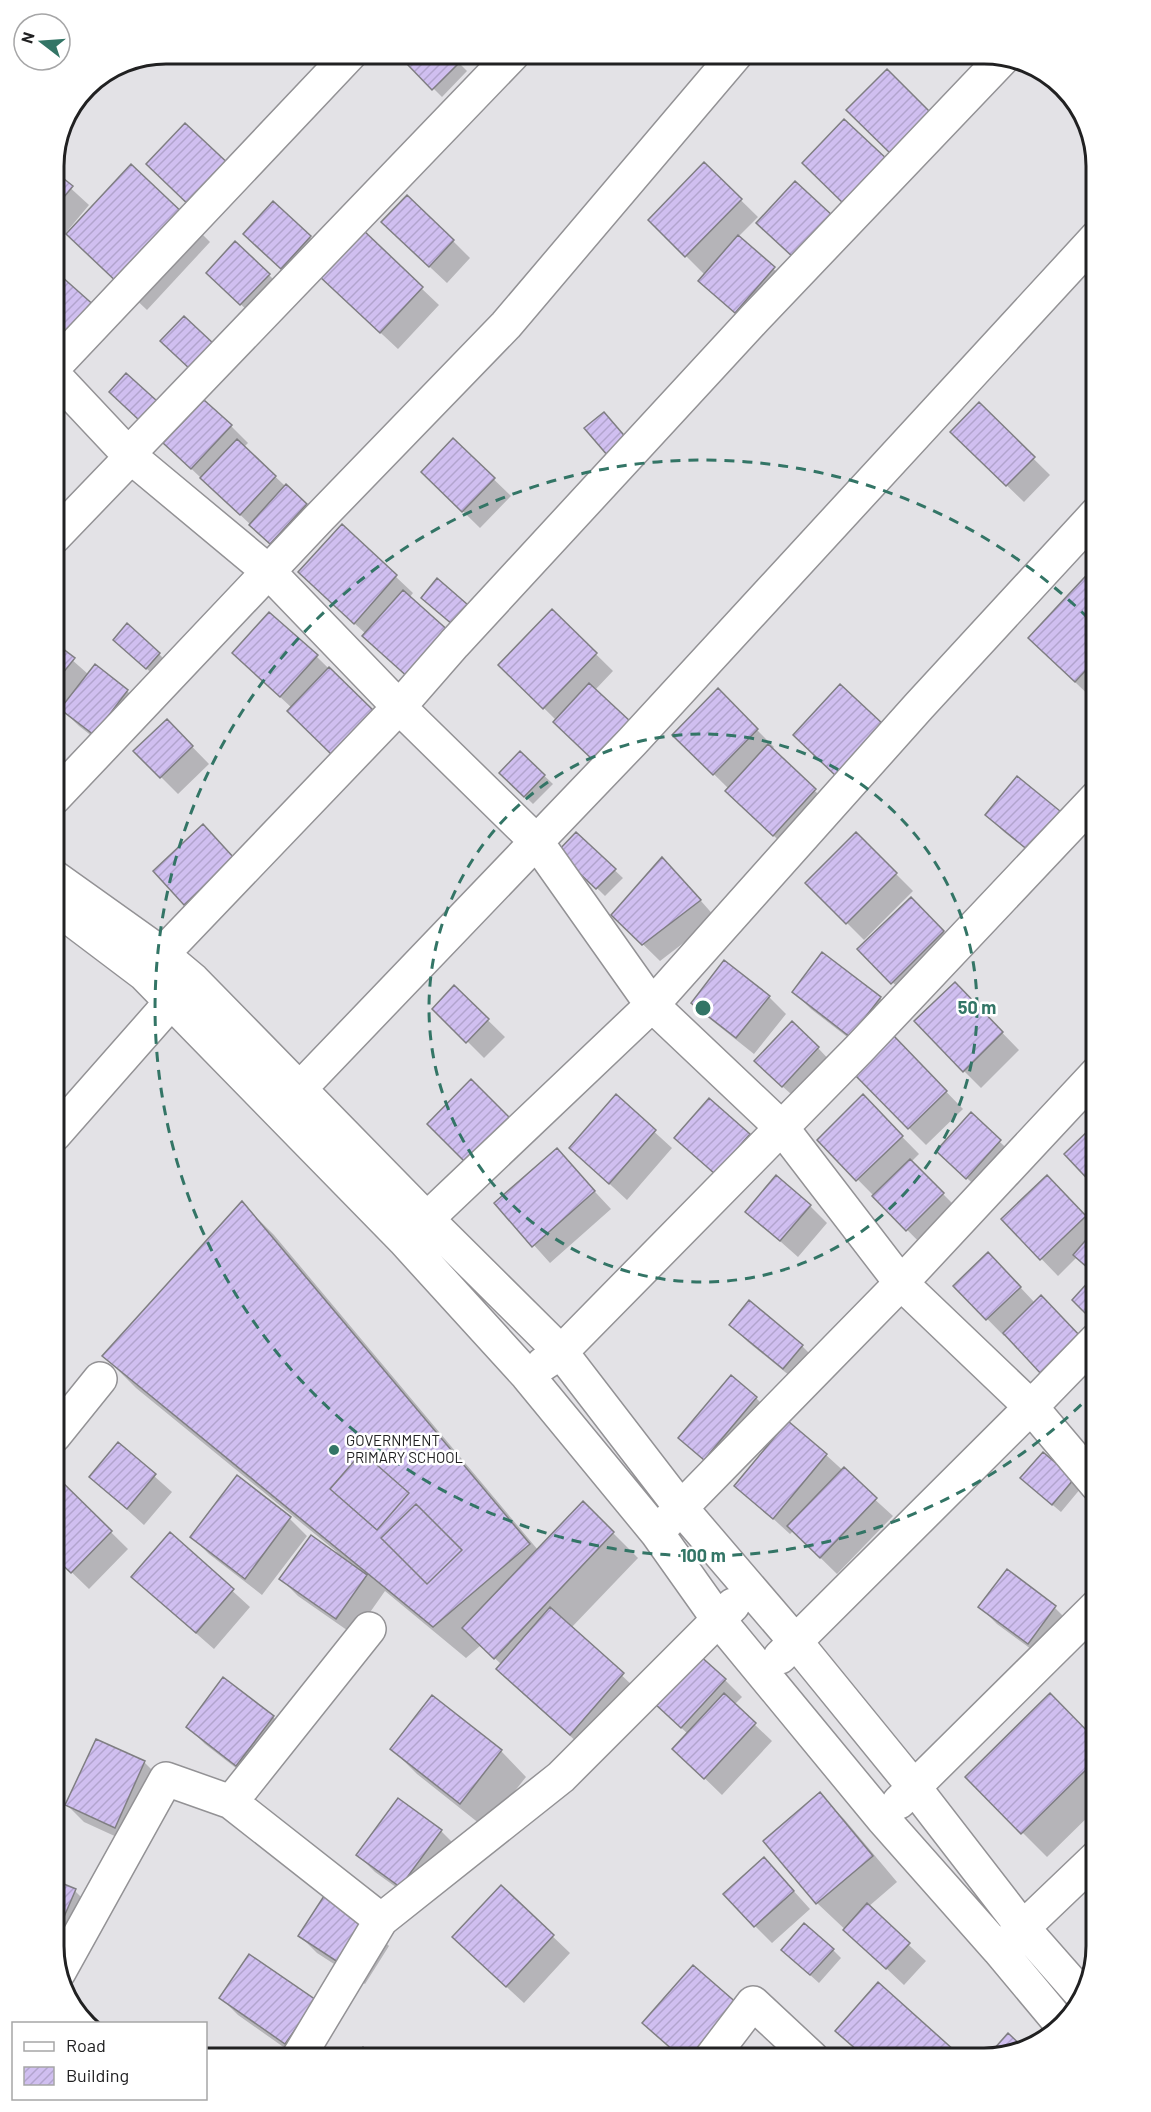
<svg xmlns="http://www.w3.org/2000/svg" width="1151" height="2112" font-family="Barlow,sans-serif">
<defs>
<pattern id="building-hatch" width="6" height="6" patternUnits="userSpaceOnUse" patternTransform="scale(1.5)"><rect width="6" height="6" fill="#d0bff0"/><path d="M-1 1l2-2M0 6l6-6M5 7l2-2" fill="none" stroke="#b2a4ce"/></pattern>
</defs>
<rect width="100%" height="100%" fill="#e3e2e6"/>
<path fill="#0003" d="M450,54L467,71L442,97L409,64Z
M704,164L758,217L738,237L791,285L753,329L700,281L705,275L650,220Z
M232,169L249,186L212,225L165,181Z
M54,173L89,205L54,247Z
M274,203L327,254L298,285L262,251Z
M185,217L210,242L147,310L93,259Z
M362,232L439,305L398,349L338,293Z
M400,239L453,241L470,258L447,283Z
M269,275L286,292L258,321L226,290Z
M979,405L1050,475L1024,502L952,432Z
M231,426L248,443L244,447L323,522L288,560L182,460Z
M453,440L511,496L480,528L423,472Z
M342,526L413,593L409,598L428,695L381,653L364,636L366,634L317,589Z
M1097,566V703L1055,663Z
M552,611L613,671L595,690L557,721L500,665Z
M269,614L317,657L391,730L292,708L251,670Z
M54,644L88,674L95,666L127,691L144,708L111,751L79,726L54,702Z
M123,648L159,654L167,662L155,676Z
M718,691L774,747L771,750L832,807L791,852L744,808L729,789L674,735Z
M167,721L209,764L178,794L135,751Z
M520,753L553,784L533,804L501,773Z
M1059,812L1076,829L1047,866L1004,832L987,815Z
M576,834L623,878L605,896L560,852Z
M856,834L913,891L864,940L807,883Z
M220,843L202,921L155,871Z
M679,876L716,918L660,961L613,915Z
M911,899L960,949L909,999L860,949Z
M955,984L1019,1050L981,1088L964,1071Z
M454,987L505,1037L484,1058L434,1008Z
M794,992L880,998L897,1015L868,1053L811,1009Z
M769,997L786,1014L754,1054L710,1019L693,1002Z
M893,1037L963,1109L926,1145L909,1128Z
M818,1048L834,1065L800,1102L773,1078Z
M616,1097L672,1148L627,1200L571,1148Z
M863,1097L919,1154L911,1162L960,1211L924,1247L819,1140Z
M709,1100L766,1152L733,1190L676,1138Z
M971,1115L1017,1158L984,1194L955,1167Z
M556,1150L611,1209L550,1263L496,1203Z
M1064,1194L1097,1229V1276L1077,1257L1058,1276L1003,1219Z
M242,1203L274,1235L538,1550L613,1533L638,1558L571,1628L648,1700L596,1759L523,1694L498,1669L502,1665L481,1645L466,1658L385,1591L354,1635L298,1596L281,1579L337,1552L136,1388L104,1356Z
M810,1206L827,1223L798,1257L747,1212Z
M1005,1271L1035,1303L1004,1336L955,1286Z
M1097,1289V1316L1094,1320L1074,1300Z
M731,1325L802,1346L819,1363L801,1385L748,1342Z
M756,1398L773,1415L722,1476L680,1438Z
M118,1444L172,1492L144,1525L91,1477Z
M1043,1454L1081,1488L1061,1512L1030,1486Z
M826,1455L893,1516L837,1574L793,1531L790,1534L736,1485Z
M54,1476L128,1549L89,1589L54,1555Z
M237,1478L290,1519L307,1536L262,1595L209,1554L192,1537Z
M170,1534L250,1607L214,1649L150,1593Z
M1007,1571L1055,1608L1072,1625L1046,1660L997,1624L980,1607Z
M224,1679L273,1717L290,1734L254,1782L205,1744L188,1727Z
M725,1680L742,1697L734,1705L772,1741L722,1795L691,1765L688,1734L673,1720Z
M432,1697L501,1751L526,1777L485,1828L417,1774L392,1749Z
M1097,1743V1808L1047,1857L967,1777Z
M144,1762L161,1779L132,1844L84,1822L67,1805Z
M819,1794L844,1819L897,1882L868,1907L926,1961L904,1985L817,1903L765,1842Z
M54,1820L59,1824L54,1831Z
M441,1831L458,1848L418,1903L375,1872L358,1855Z
M780,1876L810,1909L772,1943L755,1926Z
M54,1881L75,1891L92,1908L56,1954Z
M501,1887L570,1953L524,2003L471,1954Z
M372,1929L389,1946L365,1984L317,1953L300,1936Z
M833,1950L841,1958L819,1983L791,1958Z
M878,1984L954,2052L961,2058H865L837,2031Z
M221,1998L315,2001L299,2058L238,2015Z"/>
<path fill="url(#building-hatch)" stroke="#7f7e82" stroke-width="1.5" d="M417,54H452L460,62L432,90L407,64Z
M887,69L934,116L894,157L846,110Z
M844,119L889,161L846,206L802,163Z
M185,123L233,168L194,210L146,164Z
M704,162L742,199L685,257L648,220Z
M131,164L186,216L121,286L66,234Z
M54,171L73,186L54,209Z
M795,181L833,216L794,258L756,223Z
M407,195L454,240L429,267L381,222Z
M273,201L311,236L281,269L243,234Z
M362,229L423,287L380,333L319,276Z
M738,235L775,267L735,313L698,281Z
M235,241L270,274L240,305L206,273Z
M61,276L97,308L61,347L54,341V283Z
M184,316L215,345L191,370L160,341Z
M126,373L157,401L139,420L109,392Z
M204,400L232,425L191,469L163,443Z
M979,402L1035,457L1006,486L950,432Z
M604,412L628,440L608,456L584,428Z
M453,438L495,478L462,512L421,472Z
M237,439L276,476L240,515L200,478Z
M286,484L307,504L270,544L249,525Z
M342,524L397,575L354,624L298,572Z
M1097,564V658L1075,682L1028,638Z
M437,578L475,611L459,630L421,598Z
M403,590L451,633L410,679L362,636Z
M552,609L597,653L543,709L498,665Z
M269,612L318,655L280,697L232,653Z
M127,623L160,653L146,669L113,640Z
M54,642L75,658L54,684Z
M95,664L128,690L94,735L60,709Z
M329,667L375,712L332,755L287,711Z
M1097,682V705L1086,694Z
M589,683L631,722L594,761L553,722Z
M840,684L884,725L836,776L793,735Z
M718,688L758,729L713,775L672,735Z
M167,719L193,746L160,778L133,751Z
M768,744L816,789L773,836L725,791Z
M520,751L545,775L524,797L499,773Z
M1017,776L1060,811L1029,851L985,815Z
M203,824L234,858L184,905L153,871Z
M576,832L616,869L596,889L557,852Z
M856,832L897,873L846,924L805,883Z
M662,857L701,900L642,945L611,915Z
M911,897L944,931L891,984L857,949Z
M822,952L881,997L850,1037L792,992Z
M724,960L770,996L736,1038L691,1003Z
M955,982L1003,1032L963,1072L914,1021Z
M454,985L489,1019L466,1043L432,1009Z
M792,1021L819,1047L782,1087L754,1061Z
M893,1035L947,1091L908,1129L854,1074Z
M471,1079L510,1118L466,1163L427,1124Z
M616,1094L656,1130L609,1184L569,1148Z
M863,1094L903,1136L856,1181L817,1140Z
M709,1098L750,1134L715,1174L674,1138Z
M971,1112L1001,1140L966,1179L936,1151Z
M1097,1122V1189L1064,1154Z
M557,1148L595,1191L532,1247L494,1203Z
M910,1159L944,1193L906,1231L872,1196Z
M776,1175L811,1205L780,1241L745,1212Z
M1047,1175L1086,1216L1040,1260L1001,1219Z
M242,1201L530,1544L433,1627L102,1356Z
M1097,1227V1276L1073,1255Z
M988,1252L1021,1287L986,1320L953,1286Z
M1090,1280L1097,1287V1300L1085,1313L1072,1300Z
M1041,1295L1081,1337L1042,1375L1003,1333Z
M749,1300L803,1345L783,1369L729,1325Z
M731,1375L757,1397L704,1460L678,1438Z
M788,1421L827,1454L773,1519L734,1486Z
M118,1442L156,1474L127,1509L89,1477Z
M362,1452L409,1493L377,1530L330,1489Z
M1043,1452L1074,1479L1052,1505L1020,1478Z
M844,1467L877,1498L820,1558L787,1526Z
M54,1474L112,1531L71,1573L54,1557Z
M237,1475L291,1517L245,1579L190,1537Z
M583,1501L614,1532L494,1659L462,1628Z
M416,1504L462,1550L427,1584L381,1538Z
M170,1532L234,1589L196,1633L131,1577Z
M311,1535L367,1575L336,1619L279,1579Z
M1007,1569L1056,1606L1028,1644L978,1607Z
M550,1607L624,1673L570,1735L496,1669Z
M698,1654L726,1679L681,1728L654,1703Z
M223,1677L274,1716L236,1766L186,1727Z
M724,1693L756,1723L704,1779L672,1749Z
M1050,1693L1097,1741V1759L1021,1834L965,1777Z
M432,1695L502,1750L460,1804L390,1749Z
M96,1739L145,1761L115,1828L65,1805Z
M820,1792L873,1856L816,1904L763,1841Z
M398,1798L442,1830L400,1887L356,1855Z
M764,1857L794,1891L754,1927L723,1894Z
M54,1880L76,1889L54,1940Z
M501,1885L554,1935L506,1987L452,1937Z
M324,1896L373,1928L347,1968L298,1936Z
M867,1903L910,1943L886,1969L843,1930Z
M804,1923L834,1949L810,1975L781,1950Z
M249,1954L316,2000L285,2044L219,1998Z
M693,1965L739,2005L693,2058H682L642,2023Z
M878,1982L955,2051L949,2058H866L835,2031Z
M1008,2033L1026,2050L986,2058Z
M363,2047L376,2058H355Z
M747,2049L757,2058H739Z"/>
<g fill="none" stroke-linecap="round" stroke-linejoin="round">
<defs>
<path id="minor" d="M54,367L350,54
M54,375L131,457L268,571L399,707L536,841L652,1005L782,1128L901,1283L1031,1407L1097,1485
M54,537L131,457L137,445L513,54
M54,798L320,517L506,325L736,54
M54,877L162,954L193,980L427,1219L561,1352L681,1508L795,1641L914,1787L1023,1928L1082,1995
M54,906L144,974L404,1240L527,1375L657,1533L718,1619L883,1819L999,1950L1060,2023
M148,969L399,707L454,644L755,318L1003,58
M286,1103L632,742L1097,237
M54,1135L172,1001L187,987
M412,1233L652,1005L919,706L1097,513
M543,1364L561,1352L859,1049L1097,797
M54,1436L100,1379
M666,1523L901,1283L1097,1073
M369,1629L231,1802L381,1920
M780,1657L1031,1407L1097,1339
M899,1802L1097,1606
M1007,1943L1097,1857
M59,1972L166,1779L231,1802
M298,2058L381,1920L561,1777L733,1605
M711,2058L753,2003L812,2058"/>
</defs>
<use href="#minor" stroke="#939295" stroke-width="36"/>
<use href="#minor" stroke="#fff" stroke-width="33"/>
</g>
<g fill="none" stroke="#337566" stroke-width="3" stroke-dasharray="10 8">
<circle cx="703" cy="1008" r="274"/>
<path d="M1094 1392A548 548 0 1 1 1094 624"/>
</g>
<circle fill="#337566" stroke="#fff" stroke-width="2" cx="334" cy="1450" r="6"/>
<g text-anchor="middle" stroke-width="5" stroke-linejoin="round" paint-order="stroke">
<g font-size="15" fill="#212122" stroke="#fff" text-anchor="start">
<text x="346" y="1446">GOVERNMENT<tspan x="346" dy="17">PRIMARY SCHOOL</tspan></text>
</g>
</g>
<path d="M0 0H1151V2112H0ZM166 64H984A102 102 0 0 1 1086 166V1946A102 102 0 0 1 984 2048H166A102 102 0 0 1 64 1946V166A102 102 0 0 1 166 64Z" fill="#fff" fill-rule="evenodd"/>
<path fill="none" stroke="#212122" stroke-width="3" d="M166 64H984A102 102 0 0 1 1086 166V1946A102 102 0 0 1 984 2048H166A102 102 0 0 1 64 1946V166A102 102 0 0 1 166 64Z"/>
<circle cx="703" cy="1008" r="9" fill="#337566" stroke="#fff" stroke-width="3"/>
<g font-size="18" text-anchor="middle" font-weight="bold" fill="#337566" stroke="#fff" stroke-width="5" stroke-linejoin="round" paint-order="stroke">
<text x="977" y="1014">50 m</text>
<text x="703" y="1562">100 m</text>
</g>
<rect x="12" y="2022" width="195" height="78" fill="#ffffff" stroke="#a6a6a7" stroke-width="1.5"/>
<rect x="24" y="2042" width="30" height="9" fill="#ffffff" stroke="#a6a6a7" stroke-width="1.5"/>
<text x="66" y="2052" font-size="18" fill="#212122">Road</text>
<rect x="24" y="2067" width="30" height="18" fill="url(#building-hatch)" stroke="#a6a6a7" stroke-width="1.5"/>
<text x="66" y="2082" font-size="18" fill="#212122">Building</text>
<g transform="translate(42 42) rotate(287)"><circle r="28" fill="#ffffff" stroke="#a6a6a7" stroke-width="1.5"/>
<path d="M0-4.5L10 22L0 15L-10 22Z" fill="#337566"/>
<text y="-9" font-size="16" font-weight="bold" text-anchor="middle" fill="#212122">N</text>
</g>
</svg>
